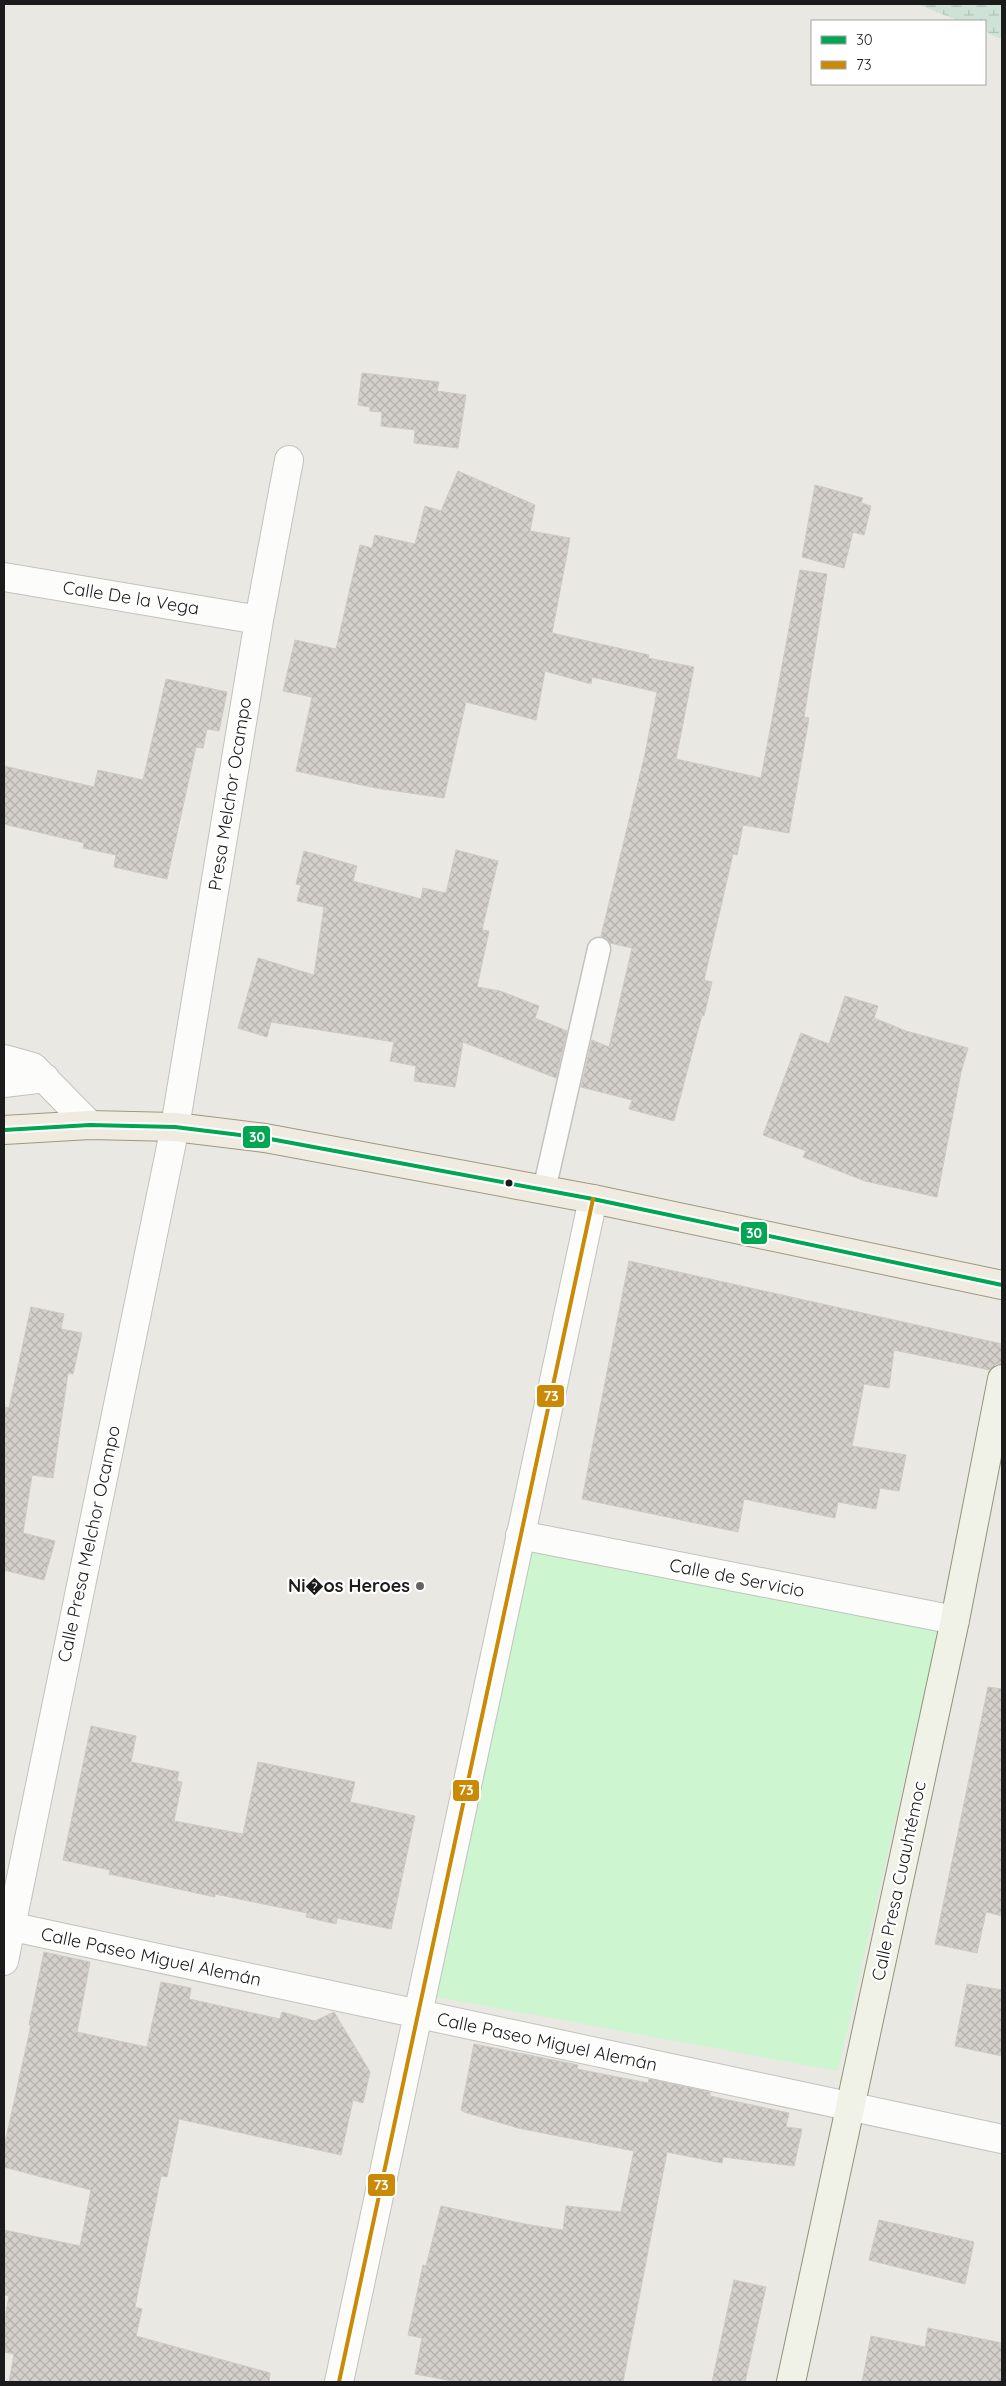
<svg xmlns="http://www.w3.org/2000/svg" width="1006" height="2386" font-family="Quicksand,sans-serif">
<defs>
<pattern id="wetland-marsh" width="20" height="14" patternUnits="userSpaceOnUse" patternTransform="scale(1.25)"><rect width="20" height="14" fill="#cfe2d8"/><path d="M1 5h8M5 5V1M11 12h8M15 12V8" fill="none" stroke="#b1c1b9"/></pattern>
<pattern id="building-cross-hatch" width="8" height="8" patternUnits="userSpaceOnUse" patternTransform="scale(1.25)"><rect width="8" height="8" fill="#d3d0cb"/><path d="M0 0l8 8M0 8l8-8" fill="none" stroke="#b5b2ae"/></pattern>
</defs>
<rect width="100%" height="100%" fill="#eae8e2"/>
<path fill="url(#wetland-marsh)" d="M917,4H1002V39L985,32V21H959Z"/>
<path fill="#ccf5d0" d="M531,1552L938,1631L838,2071L437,1997Z"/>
<path fill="url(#building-cross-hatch)" stroke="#cdcac4" d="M362,373L439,382L437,391L466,395L458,448L414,443L415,430L381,426L382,412L370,411V407L358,405Z
M458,471L535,505L530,531L570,538L552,633L649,655L648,658L694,667L676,759L761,778L800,570L827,574L804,717L809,718L789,833L743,825L737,855L733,854L704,980L712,982L704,1016L702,1015L674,1121L629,1109L632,1100L581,1087L592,1040L609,1047L632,948L610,943L601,936L645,754L657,692L592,677L591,684L545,671L536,720L466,702L444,798L376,788L296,771L312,697L283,691L295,640L336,649L360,545L372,548L375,535L415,544L425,506L441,511Z
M815,485L863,498L861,503L871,506L864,535L853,532L844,568L802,557Z
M166,679L227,692L219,731L207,729L203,748L196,747L167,879L114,867L116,855L83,848L84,843L4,824V766L94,787L98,770L143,780Z
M456,850L498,861L482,930L489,931L477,987L500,991L539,1006L535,1018L567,1031L556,1078L463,1042L455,1087L414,1081L416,1066L390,1061L394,1042L271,1022L267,1037L238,1028L258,958L314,975L324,907L297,901L301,885L296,884L304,851L357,866L353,881L421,899L423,888L446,893Z
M845,996L878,1006L874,1018L906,1031L968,1048L961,1072L937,1197L865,1181L803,1157L806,1151L763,1135L801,1033L829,1044Z
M629,1261L1002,1344V1364H996L990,1370L894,1350L889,1388L864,1384L852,1446L906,1455L899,1491L880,1488L876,1509L838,1502L835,1518L744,1499L738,1532L582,1499Z
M31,1307L64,1314L61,1329L82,1333L73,1374L68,1373L53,1478L32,1475L23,1533L55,1541L44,1580L4,1570V1407L9,1408Z
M988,1687L1002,1689V1916L986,1912L977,1953L935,1944Z
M91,1726L136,1736L131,1762L179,1772L177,1781L182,1782L174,1821L243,1834L258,1762L355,1782L350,1802L415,1816L391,1929L337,1918L336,1924L306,1917L307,1913L215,1894V1897L109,1874L110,1870L63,1860Z
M44,1952L90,1962L77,2032L147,2047L161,1982L191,1988L189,1999L280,2019L282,2012L315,2021L334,2012L370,2072L363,2103L353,2100L341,2155L179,2119L167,2177L161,2176L135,2307L142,2309L136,2336L270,2373L269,2382H9L14,2354L4,2352V2323L9,2296L4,2295V2230L80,2246L91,2190L4,2167V2147L31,2025H29Z
M967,1984L1002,1990V2056L955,2046Z
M474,2044L578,2065L577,2069L648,2083L649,2079L710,2092V2096L789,2113L786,2127L802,2129L794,2166L723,2157L722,2163L667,2152L623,2382H458L415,2374L422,2338L408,2335L423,2265L426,2266L441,2206L525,2224L563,2230L566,2206L621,2212L634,2151L518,2128L464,2112L461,2110Z
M879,2220L974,2242L965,2284L869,2260Z
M734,2280L766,2287L745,2382H712Z
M928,2328L1002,2343V2382H862L871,2336L925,2347Z"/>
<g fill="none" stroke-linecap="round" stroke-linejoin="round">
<defs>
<path id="lane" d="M544,1190L599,949"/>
<path id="street" d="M4,577L259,620
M4,1059L33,1067L90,1125
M4,1083L45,1078
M520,1535L955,1620
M4,1925L1002,2139
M4,1961L175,1127L259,620L289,460
M339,2382L593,1199"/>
<path id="secondary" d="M791,2382L955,1620L1002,1379"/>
<path id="primary" d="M4,1130L90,1125L175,1127L265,1138L593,1199L1002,1285"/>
</defs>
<use href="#lane" stroke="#c2c2bf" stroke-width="25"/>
<use href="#street" stroke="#c2c2bf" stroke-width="30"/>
<use href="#secondary" stroke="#90937a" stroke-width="30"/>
<use href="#primary" stroke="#9f9880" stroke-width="30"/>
<use href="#lane" stroke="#fcfcfb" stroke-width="22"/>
<use href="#street" stroke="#fcfcfb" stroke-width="28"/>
<use href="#secondary" stroke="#f1f2e7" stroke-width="28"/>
<use href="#primary" stroke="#f0ebe1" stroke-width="28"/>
<defs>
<path id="bus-1" d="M4,1130L90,1125L175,1127L265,1138L593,1199L1002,1285"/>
<path id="bus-2" d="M339,2382L593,1199"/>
</defs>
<use href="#bus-1" stroke="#fff" stroke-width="8"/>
<use href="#bus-2" stroke="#fff" stroke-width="8"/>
<use href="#bus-1" stroke="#00a651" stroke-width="4"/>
<use href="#bus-2" stroke="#cb8a05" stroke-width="4"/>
</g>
<circle fill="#1b1b1b" stroke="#fff" stroke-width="2" cx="509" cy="1183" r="4.5"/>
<circle fill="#636361" stroke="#fff" stroke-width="2" cx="420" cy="1586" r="5"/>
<g text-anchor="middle" stroke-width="4.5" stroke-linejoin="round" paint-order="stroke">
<g font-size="18" fill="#1b1b1b" stroke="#fff">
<text transform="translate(131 598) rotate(9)" y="6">Calle De la Vega</text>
<text transform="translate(230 794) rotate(-81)" y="6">Presa Melchor Ocampo</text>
<text transform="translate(89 1544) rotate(-78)" y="6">Calle Presa Melchor Ocampo</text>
<text transform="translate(737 1578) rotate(11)" y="6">Calle de Servicio</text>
<text transform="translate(899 1881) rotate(-78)" y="6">Calle Presa Cuauhtémoc</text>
<text transform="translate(151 1957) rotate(12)" y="6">Calle Paseo Miguel Alemán</text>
<text transform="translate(547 2042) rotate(12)" y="6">Calle Paseo Miguel Alemán</text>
</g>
<g font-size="18" font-weight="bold" fill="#1b1b1b" stroke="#fff" text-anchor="end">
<text x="410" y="1592">Ni�os Heroes</text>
</g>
</g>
<g stroke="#fff" stroke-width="2">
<rect x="242" y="1125" width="29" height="24" rx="5" fill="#00a651"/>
<rect x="740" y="1221" width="28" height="24" rx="5" fill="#00a651"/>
<rect x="536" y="1384" width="29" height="24" rx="5" fill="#cb8a05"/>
<rect x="452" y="1779" width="28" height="23" rx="5" fill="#cb8a05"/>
<rect x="367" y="2173" width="29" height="24" rx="5" fill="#cb8a05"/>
</g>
<g font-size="14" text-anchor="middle" font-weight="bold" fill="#fff">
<text x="257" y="1142">30</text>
<text x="754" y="1238">30</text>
<text x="551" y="1401">73</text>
<text x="466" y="1795">73</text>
<text x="381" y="2190">73</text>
</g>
<rect width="1006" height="2386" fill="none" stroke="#1b1b1b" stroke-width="10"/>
<rect x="811" y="20" width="175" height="65" fill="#ffffff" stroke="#a4a4a4"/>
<rect x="821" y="36" width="25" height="8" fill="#00a651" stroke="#a4a4a4"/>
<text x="856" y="45" font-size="15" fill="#1b1b1b">30</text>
<rect x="821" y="61" width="25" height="8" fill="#cb8a05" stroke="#a4a4a4"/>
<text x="856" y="70" font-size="15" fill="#1b1b1b">73</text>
</svg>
